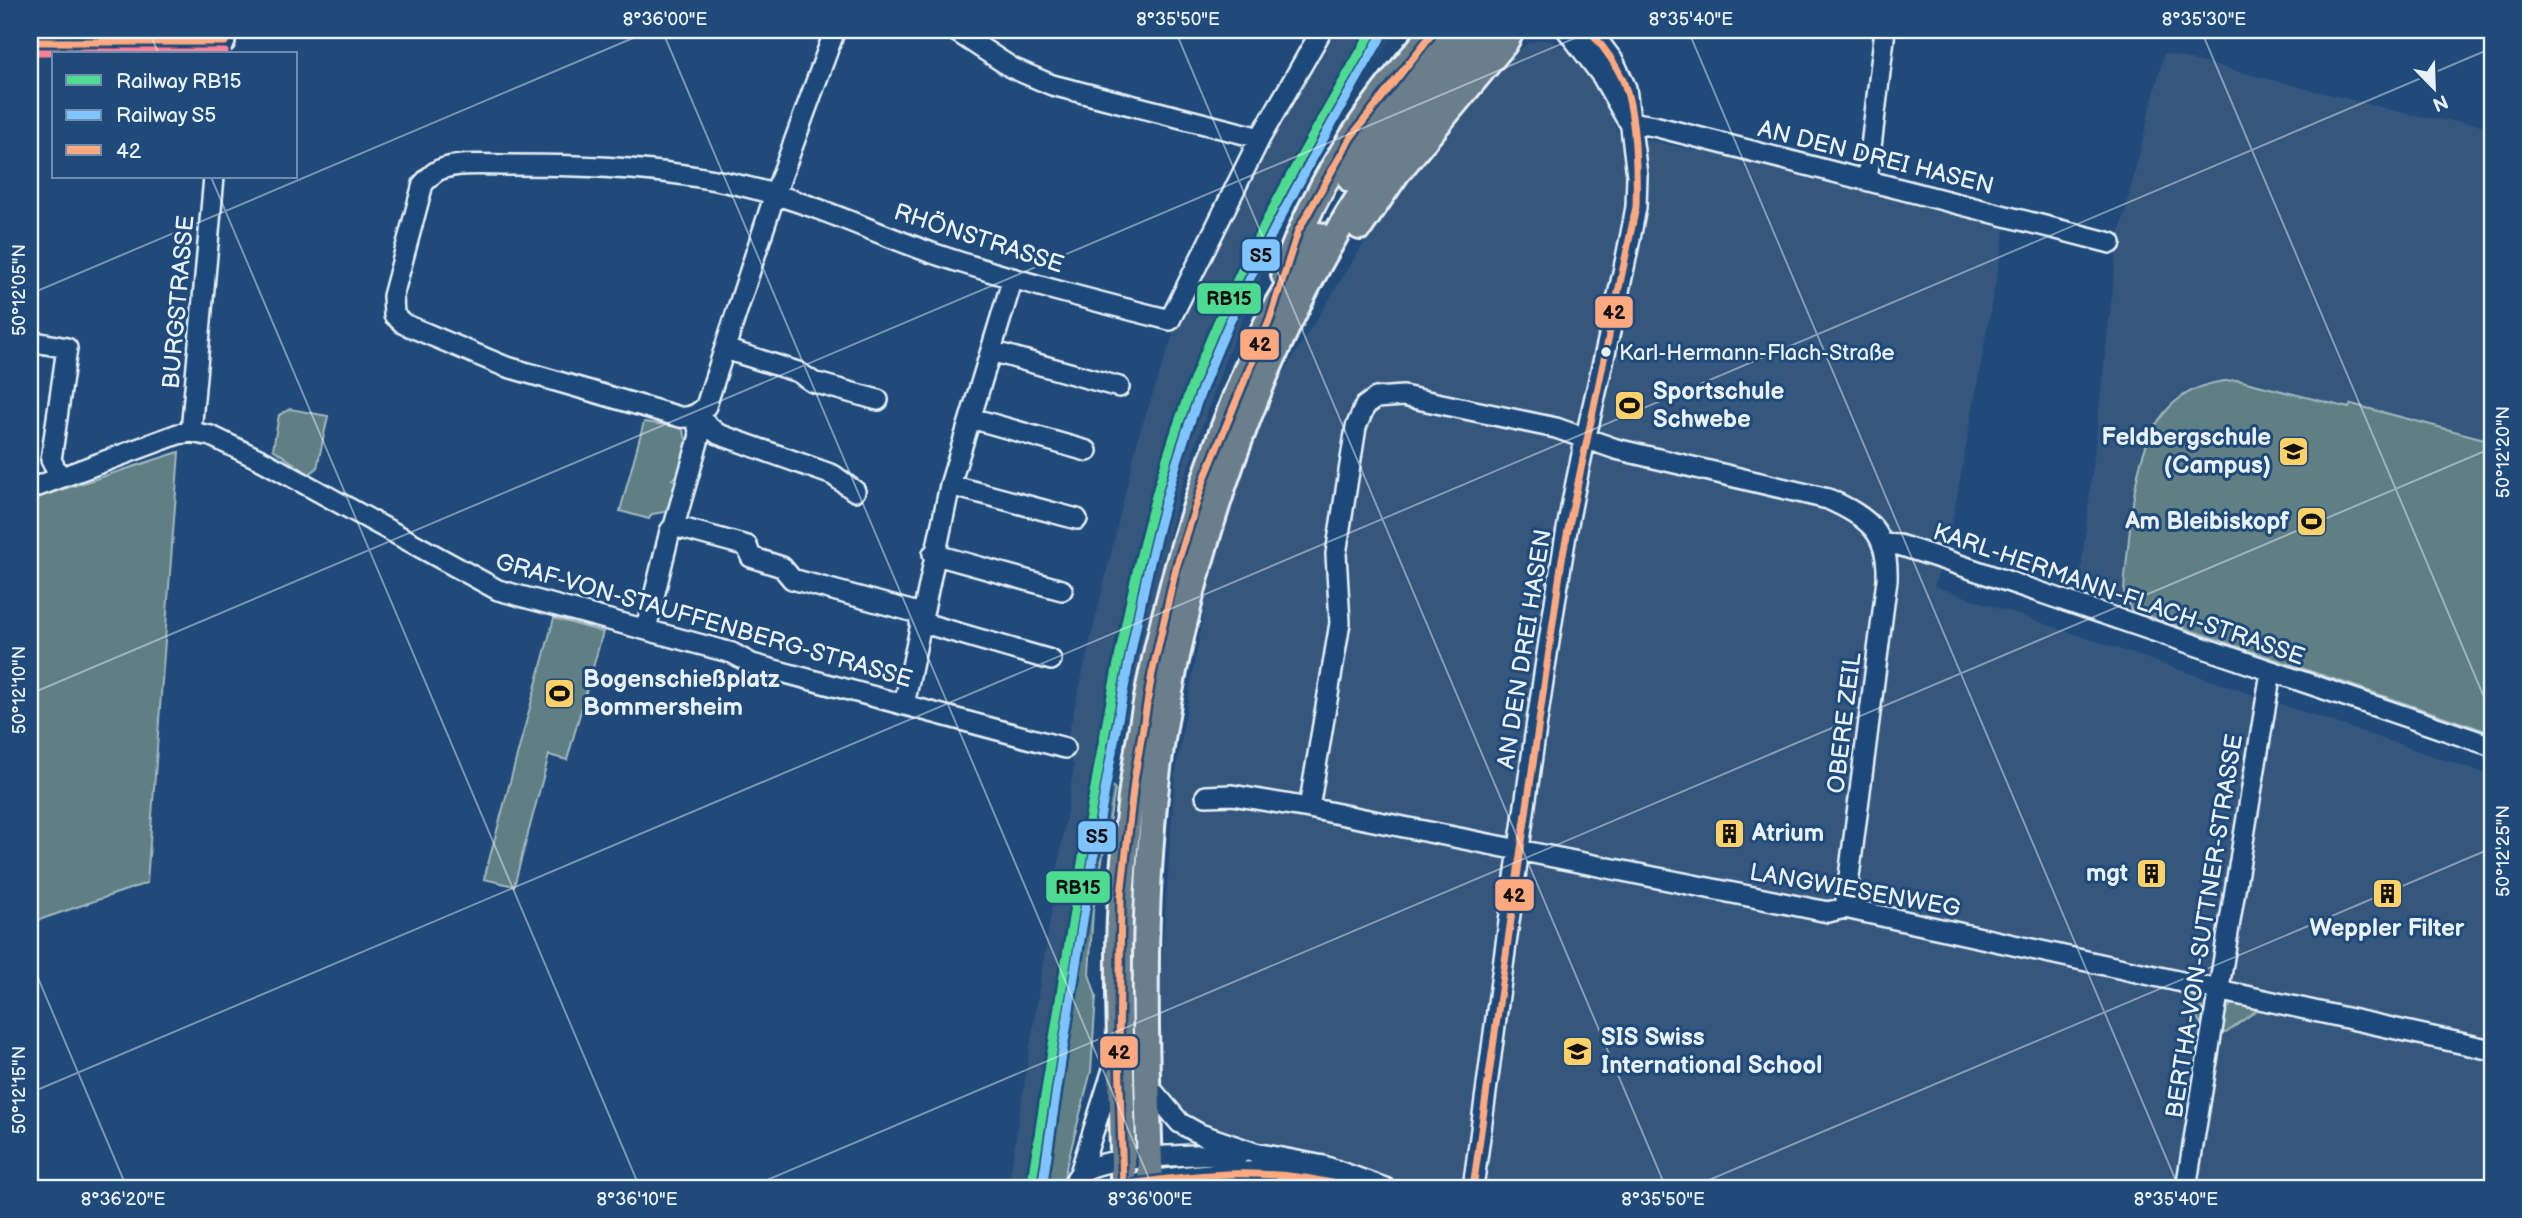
<svg xmlns="http://www.w3.org/2000/svg" width="2522" height="1218" font-family="'Balsamiq Sans',sans-serif">
<rect width="100%" height="100%" fill="#1f4a7a"/>
<filter id="ink" filterUnits="userSpaceOnUse"><feTurbulence type="fractalNoise" baseFrequency=".0143" numOctaves="2"/><feDisplacementMap in="SourceGraphic" scale="14" xChannelSelector="R" yChannelSelector="G"/><feConvolveMatrix kernelMatrix="1 2 1 2 8 2 1 2 1" color-interpolation-filters="sRGB"/></filter>
<g filter="url(#ink)">
<path fill="#34577d" d="M1322,30H1395L1301,184L1226,357L1179,494L1105,809L1046,1188H1008L1074,765L1065,748L1139,434L1173,335L1170,320Z
M1539,40L1552,41L1567,49L1583,67L1609,106L1618,134L1818,176L2006,224L1948,547L1934,586L2492,776V1188H1187L1184,1111L1172,1100L1159,1076L1156,1038L1175,775L1209,580L1242,473L1280,378L1369,235L1445,133L1506,61L1528,43Z
M2164,53L2420,117L2492,126V733L2079,589L2118,240Z"/>
<path fill="#5e7f84" stroke="#a3b8be" stroke-width="2" d="M2238,380L2349,408L2351,404L2492,441V733L2131,610L2124,592L2125,576C2135,497 2130,383 2238,380Z
M290,409L328,416L317,468L309,474L273,449L279,415Z
M644,422L681,427C691,443 686,457 681,474L672,479L677,482L670,504L664,512L652,514L649,519L620,511Z
M179,452L147,883L30,923V500Z
M554,618L603,632L567,760L549,755L514,886L484,879Z
M1108,786H1113L1115,790L1093,910L1089,974L1096,996L1091,1071L1061,1188H1036L1090,849L1101,793Z
M2183,990C2199,997 2206,1008 2202,1025L2181,994Z
M2243,1003L2257,1005V1010L2226,1033L2220,1032L2224,1012L2231,1005Z
M1252,1178L1283,1182L1269,1188H1181Z"/>
<g fill="none" stroke-linecap="round" stroke-linejoin="round">
<defs>
<path id="minor" d="M835,30L775,194L706,406C699,414 691,418 680,417L504,366L404,324L394,315L393,296L423,184C428,179 432,173 439,170C458,162 487,165 508,165C590,165 675,168 755,189C818,205 874,233 935,254C1012,280 1091,300 1170,320L1260,138L1322,30
M954,30L1012,68L1052,85L1260,138
M1567,30L1602,76L1626,118
M30,42H225
M1629,122L1654,126L2111,243
M1867,180L1885,30
M30,341L67,348L51,460L60,477
M725,349L798,372L813,382L878,400
M991,351L1119,387
M695,415L718,434L833,475L855,491
M971,418L1087,451
M191,432L214,177
M950,485L1077,519
M30,489L178,434L191,432L211,436L263,461L498,590L732,653L752,664L1065,748
M674,526L747,546L751,557L782,567L792,579L922,614
M1884,544L1899,545L1939,558L2492,746
M933,554L1062,590
M920,622L1051,660
M646,629L670,531L674,526L700,435L695,415
M904,705L950,485L1013,278
M1206,796L1232,795L1309,808L1828,912L1845,908L2492,1050
M1309,808L1340,623L1336,554L1356,427L1365,406L1376,398L1403,396L1556,428L1616,449L1828,499C1868,517 1889,532 1887,580L1845,908
M1145,1082L1180,1123L1200,1134L1255,1153L1324,1166L1385,1188
M1080,1173L1117,1057
M1073,1188C1074,1183 1076,1177 1080,1174C1099,1154 1209,1155 1240,1154
M1114,1188C1133,1182 1153,1181 1173,1178C1235,1170 1284,1167 1344,1186
M1473,1188C1502,978 1528,768 1562,559C1581,440 1615,325 1636,207L1637,175L1626,88L1614,62L1590,30
M2186,1188L2271,672"/>
<path id="major" d="M1351,180L1386,121L1458,30
M1360,227L1397,173L1505,43L1512,30
M1284,275C1314,183 1371,102 1435,30
M1123,1188C1124,1091 1115,995 1121,898C1132,737 1167,574 1225,424C1239,388 1252,351 1270,317C1285,289 1303,263 1319,235
M1151,1188C1145,1051 1141,914 1157,777C1182,569 1262,333 1383,161C1415,115 1451,72 1488,30"/>
</defs>
<use href="#minor" stroke="#e8f1f8" stroke-width="24"/>
<use href="#major" stroke="#e8f1f8" stroke-width="30"/>
<use href="#minor" stroke="#1f4a7a" stroke-width="19"/>
<use href="#major" stroke="#6b7e8b" stroke-width="24"/>
<defs>
<path id="bus-1" d="M30,42H225L227,30
M1352,1188C1271,1166 1205,1173 1123,1185L1119,1053L1121,896L1134,781L1152,674L1176,568L1205,477L1270,319L1298,231L1351,137L1435,30
M1473,1188L1562,559L1636,207C1637,175 1636,116 1625,86C1618,65 1603,48 1590,30"/>
<path id="bus-2" d="M30,52H225"/>
<path id="bus-3" d="M30,32L216,30"/>
</defs>
<use href="#bus-1" stroke="#1f4a7a" stroke-width="12"/>
<use href="#bus-2" stroke="#1f4a7a" stroke-width="12"/>
<use href="#bus-3" stroke="#1f4a7a" stroke-width="12"/>
<use href="#bus-1" stroke="#ffa980" stroke-width="7"/>
<use href="#bus-2" stroke="#ff8098" stroke-width="7"/>
<use href="#bus-3" stroke="#53d2ee" stroke-width="7"/>
<defs>
<path id="rail-1" d="M1031,1188C1055,1033 1078,877 1107,722C1127,614 1148,505 1186,402C1233,271 1304,150 1373,30"/>
<path id="rail-2" d="M1042,1188C1065,1034 1088,879 1117,725C1137,617 1158,508 1196,405C1243,275 1314,155 1382,35"/>
</defs>
<use href="#rail-1" stroke="#1f4a7a" stroke-width="14"/>
<use href="#rail-2" stroke="#1f4a7a" stroke-width="14"/>
<use href="#rail-1" stroke="#4ddb92" stroke-width="9"/>
<use href="#rail-2" stroke="#80c4ff" stroke-width="9"/>
</g>
</g>
<path fill="none" stroke="#e8f1f8" stroke-width="2" stroke-opacity="0.45" d="M148,30L159,54M662,30L1153,1188M1175,30L1666,1188M1688,30L2179,1188M2201,30L2492,716M211,177L640,1188M30,294L652,30M30,694L1594,30M30,959L127,1188M30,1093L2492,48M748,1188L2492,448M1690,1188L2492,848"/>
<defs>
<symbol id="stadium-square" viewBox="-11 -11 22 22"><rect x="-9" y="-9" width="18" height="18" rx="4" fill="#ffd166" stroke="#1f4a7a"/><path d="M0-5a6.5 5 0 1 0 0 10a6.5 5 0 1 0 0-10ZM-3.5-1.8h7v3.6h-7Z" fill="#111"/></symbol>
<symbol id="school-square" viewBox="-11 -11 22 22"><rect x="-9" y="-9" width="18" height="18" rx="4" fill="#ffd166" stroke="#1f4a7a"/><path d="M0-5L7-2L0 1L-7-2ZM-4 1L0 2.5L4 1V4Q0 6-4 4Z" fill="#111"/></symbol>
<symbol id="building-square" viewBox="-11 -11 22 22"><rect x="-9" y="-9" width="18" height="18" rx="4" fill="#ffd166" stroke="#1f4a7a"/><path d="M-4-6H4V6H1V3H-1V6H-4ZM-2.5-4.3h1.7v1.8h-1.7ZM.8-4.3h1.7v1.8H.8ZM-2.5-1h1.7V.8h-1.7ZM.8-1h1.7V.8H.8Z" fill="#111"/></symbol>
</defs>
<g fill-rule="evenodd">
<use href="#stadium-square" x="1612" y="388" width="35" height="35"/>
<use href="#school-square" x="2276" y="434" width="35" height="35"/>
<use href="#stadium-square" x="2294" y="504" width="35" height="35"/>
<use href="#stadium-square" x="542" y="676" width="35" height="35"/>
<use href="#building-square" x="1712" y="816" width="35" height="35"/>
<use href="#building-square" x="2134" y="856" width="35" height="35"/>
<use href="#building-square" x="2370" y="876" width="35" height="35"/>
<use href="#school-square" x="1560" y="1034" width="35" height="35"/>
</g>
<circle fill="#e8f1f8" stroke="#1f4a7a" stroke-width="2.5" cx="1606" cy="352" r="6"/>
<g text-anchor="middle" stroke-width="6" stroke-linejoin="round" paint-order="stroke">
<g font-size="22" fill="#e8f1f8" stroke="#1f4a7a" text-anchor="start">
<text x="1619" y="360">Karl-Hermann-Flach-Straße</text>
</g>
<g font-size="24" fill="#e8f1f8" stroke="#1f4a7a">
<text transform="translate(1876 157) rotate(14)" y="8">AN DEN DREI HASEN</text>
<text transform="translate(979 238) rotate(18)" y="8">RHÖNSTRASSE</text>
<text transform="translate(178 302) rotate(-85)" y="8">BURGSTRASSE</text>
<text transform="translate(2119 594) rotate(19)" y="8">KARL-HERMANN-FLACH-STRASSE</text>
<text transform="translate(704 620) rotate(16)" y="8">GRAF-VON-STAUFFENBERG-STRASSE</text>
<text transform="translate(1524 649) rotate(-81)" y="8">AN DEN DREI HASEN</text>
<text transform="translate(1844 723) rotate(-83)" y="8">OBERE ZEIL</text>
<text transform="translate(1855 890) rotate(10)" y="8">LANGWIESENWEG</text>
<text transform="translate(2204 926) rotate(-81)" y="8">BERTHA-VON-SUTTNER-STRASSE</text>
</g>
<g font-size="24" font-weight="bold" fill="#e8f1f8" stroke="#1f4a7a" text-anchor="start">
<text x="1653" y="399">Sportschule<tspan x="1653" dy="28">Schwebe</tspan></text>
<text x="2271" y="445" text-anchor="end">Feldbergschule<tspan x="2271" dy="28">(Campus)</tspan></text>
<text x="2289" y="529" text-anchor="end">Am Bleibiskopf</text>
<text x="583" y="687">Bogenschießplatz<tspan x="583" dy="28">Bommersheim</tspan></text>
<text x="1752" y="841">Atrium</text>
<text x="2128" y="881" text-anchor="end">mgt</text>
<text x="2387" y="936" text-anchor="middle">Weppler Filter</text>
<text x="1601" y="1045">SIS Swiss<tspan x="1601" dy="28">International School</tspan></text>
</g>
</g>
<g stroke="#1f4a7a" stroke-width="2.5">
<rect x="1241" y="238" width="40" height="34" rx="7" fill="#80c4ff"/>
<rect x="1196" y="282" width="66" height="33" rx="7" fill="#4ddb92"/>
<rect x="1594" y="295" width="40" height="34" rx="7" fill="#ffa980"/>
<rect x="1239" y="328" width="41" height="33" rx="7" fill="#ffa980"/>
<rect x="1077" y="820" width="40" height="33" rx="7" fill="#80c4ff"/>
<rect x="1045" y="870" width="66" height="34" rx="7" fill="#4ddb92"/>
<rect x="1494" y="878" width="41" height="34" rx="7" fill="#ffa980"/>
<rect x="1099" y="1035" width="40" height="34" rx="7" fill="#ffa980"/>
</g>
<g font-size="19" text-anchor="middle" font-weight="bold" fill="#111">
<text x="1261" y="262">S5</text>
<text x="1229" y="305">RB15</text>
<text x="1614" y="319">42</text>
<text x="1260" y="351">42</text>
<text x="1097" y="843">S5</text>
<text x="1078" y="894">RB15</text>
<text x="1514" y="902">42</text>
<text x="1119" y="1059">42</text>
</g>
<rect width="2522" height="1218" fill="none" stroke="#1f4a7a" stroke-width="77"/>
<rect x="52" y="52" width="245" height="126" fill="#1f4a7a" stroke="#6f8dac" stroke-width="2"/>
<rect x="66" y="75" width="35" height="10" fill="#4ddb92" stroke="#6f8dac" stroke-width="2"/>
<text x="116" y="88" font-size="21" fill="#e8f1f8">Railway RB15</text>
<rect x="66" y="110" width="35" height="10" fill="#80c4ff" stroke="#6f8dac" stroke-width="2"/>
<text x="116" y="122" font-size="21" fill="#e8f1f8">Railway S5</text>
<rect x="66" y="145" width="35" height="10" fill="#ffa980" stroke="#6f8dac" stroke-width="2"/>
<text x="116" y="158" font-size="21" fill="#e8f1f8">42</text>
<g transform="translate(2434 88) rotate(157)" stroke="#1f4a7a" stroke-width="5" paint-order="stroke">
<path d="M0-5L12 26L0 18L-12 26Z" fill="#e8f1f8"/>
<text y="-10" font-size="19" font-weight="bold" text-anchor="middle" fill="#e8f1f8">N</text>
</g>
<rect x="38" y="38" width="2446" height="1142" fill="none" stroke="#e8f1f8" stroke-width="2.5"/>
<g font-size="18" text-anchor="middle" fill="#e8f1f8">
<text x="665" y="25">8°36'00"E</text>
<text x="1178" y="25">8°35'50"E</text>
<text x="1691" y="25">8°35'40"E</text>
<text x="2204" y="25">8°35'30"E</text>
<text transform="translate(19 290) rotate(-90)" y="6">50°12'05"N</text>
<text transform="translate(2503 452) rotate(-90)" y="6">50°12'20"N</text>
<text transform="translate(19 690) rotate(-90)" y="6">50°12'10"N</text>
<text transform="translate(2503 851) rotate(-90)" y="6">50°12'25"N</text>
<text transform="translate(19 1090) rotate(-90)" y="6">50°12'15"N</text>
<text x="123" y="1205">8°36'20"E</text>
<text x="637" y="1205">8°36'10"E</text>
<text x="1150" y="1205">8°36'00"E</text>
<text x="1663" y="1205">8°35'50"E</text>
<text x="2176" y="1205">8°35'40"E</text>
</g>
</svg>
